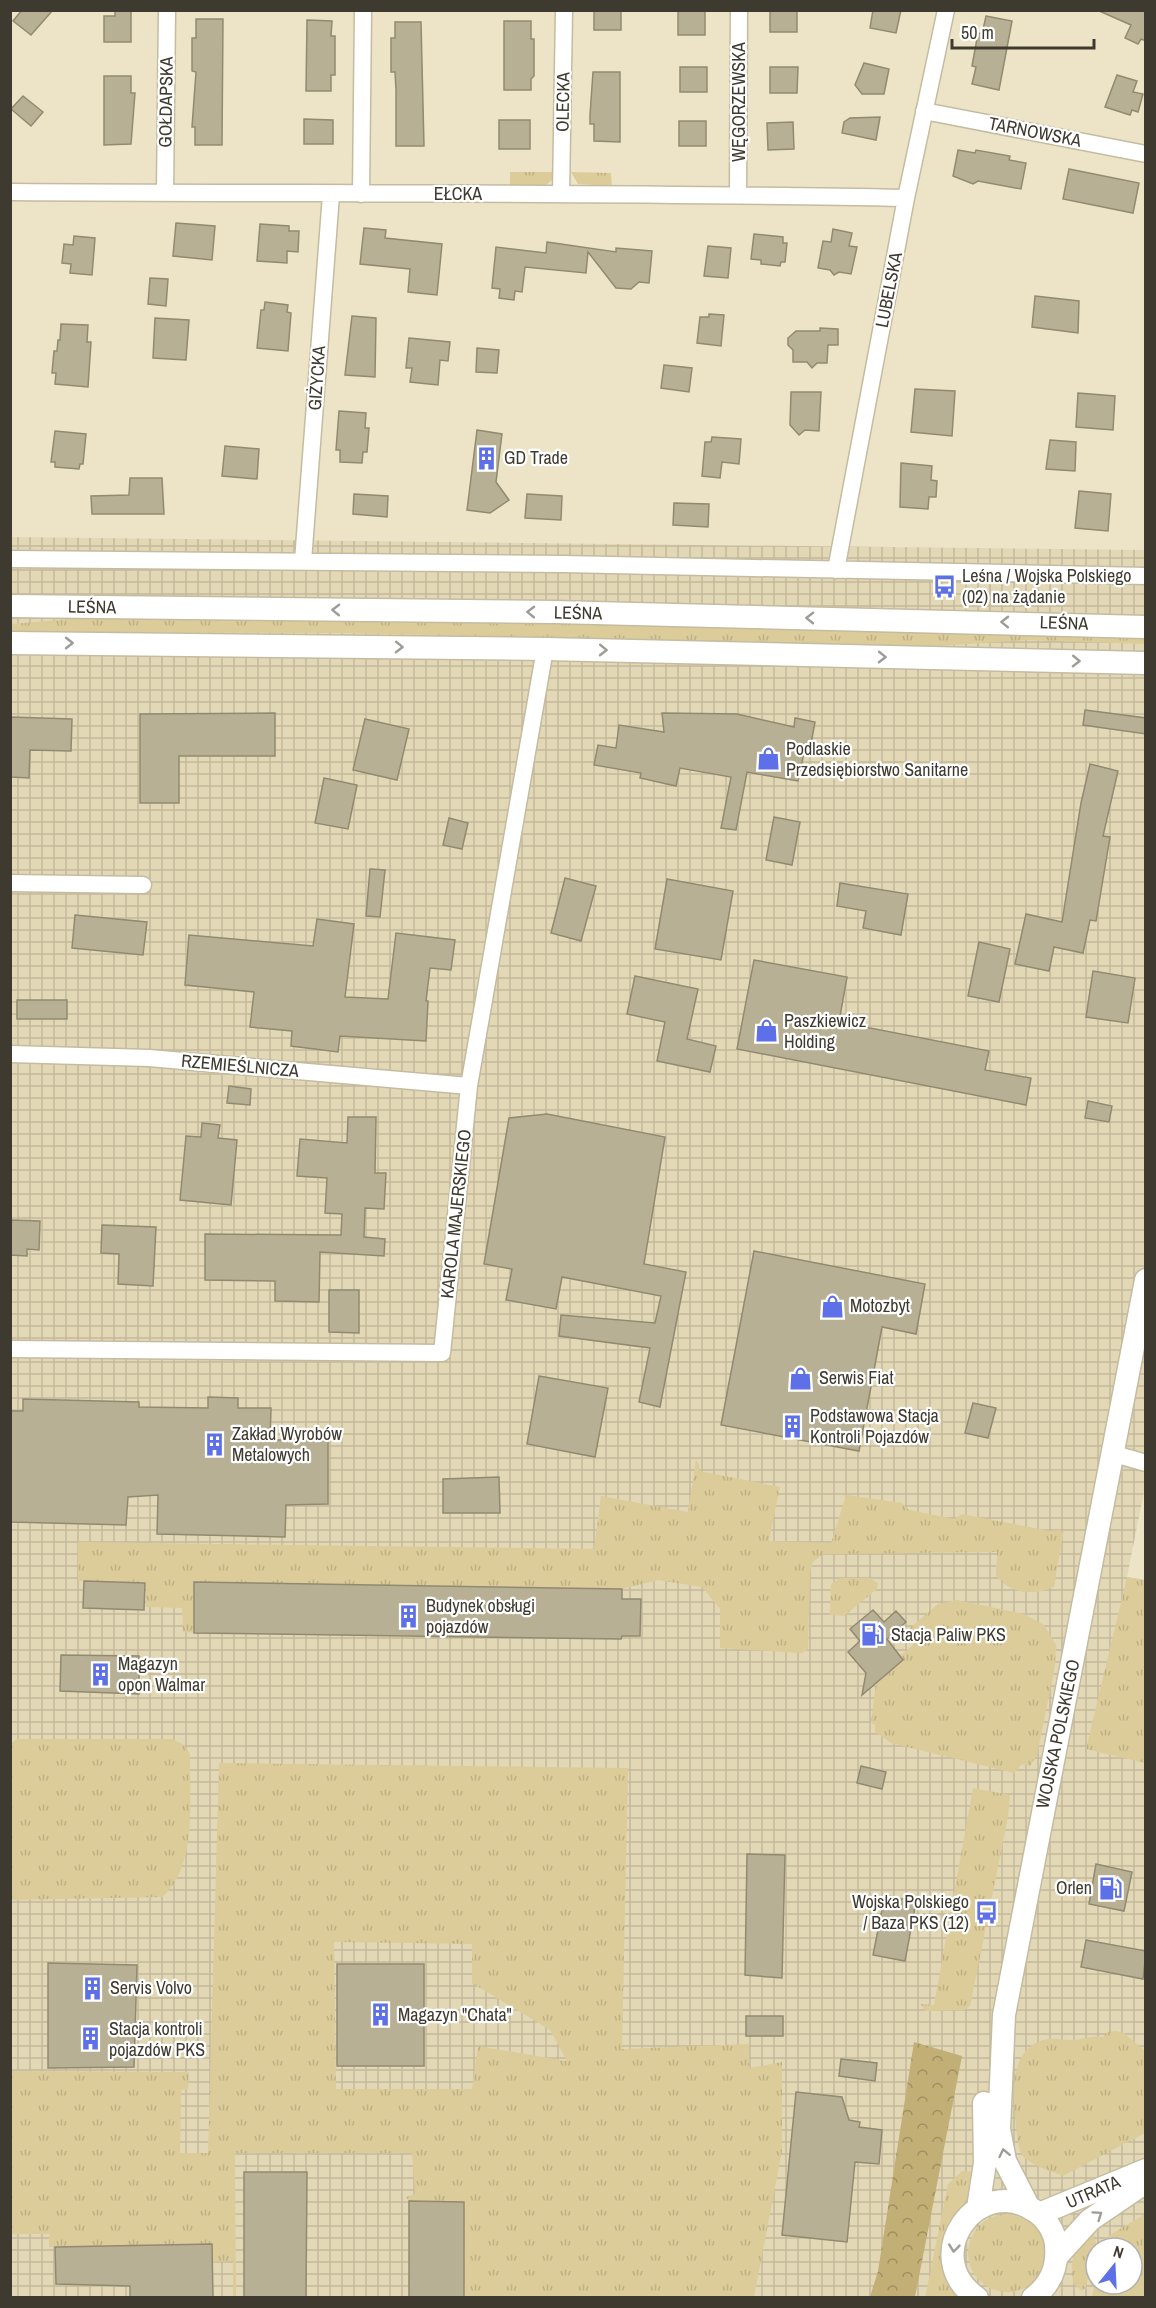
<svg xmlns="http://www.w3.org/2000/svg" width="1156" height="2308" font-family="'Archivo Narrow',sans-serif">
<defs>
<pattern id="industrial-grid" width="8" height="8" patternUnits="userSpaceOnUse" patternTransform="scale(1.5)"><rect width="8" height="8" fill="#e3d8b5"/><path d="M0 4h8M4 0v8" fill="none" stroke="#c4ba9c"/></pattern>
<pattern id="grass-tufts" width="24" height="20" patternUnits="userSpaceOnUse" patternTransform="scale(1.5)"><rect width="24" height="20" fill="#dccc99"/><path d="M3 7l-1-3M5 7V3M7 7l1-3M15 17l-1-3M17 17v-4M19 17l1-3" fill="none" stroke="#beb084"/></pattern>
<pattern id="forest-crowns" width="20" height="18" patternUnits="userSpaceOnUse" patternTransform="scale(1.5)"><rect width="20" height="18" fill="#c1af76"/><path d="M2 6a3 3 0 1 1 6 0M12 15a3 3 0 1 1 6 0" fill="none" stroke="#9e8f61"/></pattern>
</defs>
<rect width="100%" height="100%" fill="#ede4c8"/>
<path fill="url(#industrial-grid)" fill-rule="evenodd" d="M11,537L1145,550L1146,1482L1127,1577L1146,1581L1145,2297L11,2298ZM1096,2248H1132V2284H1096Z"/>
<path fill="url(#grass-tufts)" fill-rule="evenodd" d="M510,172H555L554,178L545,186H510Z
M571,172L611,173L612,186L578,184Z
M104,616L358,618L1145,637L1146,644L1026,640L939,646L338,633L11,632V624Z
M696,1460L699,1464V1471L780,1487L769,1541L831,1543L846,1495L902,1503L909,1510L954,1519L962,1514L1050,1531L1060,1530L1063,1535L1054,1587C1033,1596 1011,1594 996,1576L997,1552L823,1554L813,1562L810,1571L808,1649L802,1653L720,1648V1609L702,1587L658,1580L622,1589L195,1582L194,1633L183,1632L182,1608L146,1607V1582L78,1581V1542L594,1549L601,1496L688,1512Z
M1127,1577L1145,1580V1763L1086,1749Z
M840,1578H870L878,1583L877,1589L844,1616L830,1615L831,1584Z
M957,1600L1024,1614L1044,1625L1056,1645L1055,1666L1037,1755L1030,1766L1022,1764L1014,1773L891,1743L875,1732V1725L871,1723L877,1675L913,1645L909,1629L938,1604Z
M17,1739H171L183,1744L190,1754C189,1798 198,1867 162,1897L11,1900L10,1744Z
M219,1763L628,1768L622,2049L749,2044V2068L782,2062V2151L754,2297H408L409,2201L406,2197L415,2194L412,2153H235L236,2297H233V2261L213,2262L212,2244L49,2247V2234H11V2071L189,2072L188,2089L181,2090L180,2153H208ZM334,1942L472,1944V1983L550,2030L567,2061L478,2046L472,2089H336Z
M973,1788L1010,1795L1008,1817L970,2006L964,2010L926,2011L920,2004L934,2005Z
M1116,2031L1124,2033L1145,2051V2133L1063,2176C1052,2171 1035,2167 1026,2159C1017,2152 1017,2135 1016,2124C1012,2095 1009,2045 1048,2039C1056,2038 1064,2040 1071,2040C1083,2040 1091,2035 1103,2037L1107,2032Z
M962,2171L978,2172L972,2193L948,2222L942,2243L941,2263L955,2297L925,2298L948,2184Z
M968 2253a39 39 0 1 1 78 0a39 39 0 1 1-78 0Z
M1145,2214V2297H1092L1096,2278V2284H1132V2248H1103L1105,2238Z
M1091,2228L1096,2243L1086,2287L1082,2291L1074,2284C1067,2260 1077,2246 1091,2228Z"/>
<path fill="url(#forest-crowns)" d="M914,2042L962,2056L915,2297H870L878,2271Z"/>
<path fill="#b8b095" stroke="#928a70" stroke-width="1.5" d="M22,10H53L31,35L13,21Z
M115,10H131V42H104V16H115Z
M594,10H621V30H594Z
M678,10H705V35H678Z
M770,10H797V32H770Z
M873,10H901L896,33L870,28Z
M1097,10H1146V41L1141,39L1138,44L1125,38L1131,25Z
M986,16L1012,21L999,90L972,84L976,67L972,66L978,33L982,34Z
M196,19H223L222,145H195V127H192L196,72L192,71V38H196Z
M307,20L332,21L331,36H335V75H331V91H306Z
M504,21H531V39H534V76L531,79V90H504Z
M395,22H421L424,146H396V90L395,72H391V38H395Z
M864,63L889,69L884,94H862L855,85Z
M680,67H707V92H680Z
M770,67H798L797,93H770Z
M593,72H620V142L594,141V124H590V115Z
M1117,75L1137,81L1133,92L1143,94L1138,112L1132,110L1130,115L1105,107Z
M104,76H131V93H135L131,144L104,145Z
M23,96L43,112L31,126L11,109Z
M880,117L876,140L842,133L844,122L850,118Z
M304,119L333,120V144H304Z
M499,120H530V149H499Z
M679,121H706V146H679Z
M793,122L794,149L768,150L767,123Z
M958,150L975,153L976,150L1010,156L1009,160L1026,163L1021,189L978,181L973,184L953,176Z
M1069,169L1139,183L1133,213L1063,199Z
M176,223L215,226L212,260L173,256Z
M260,224L289,226V231H299L298,252L287,251V263L257,261Z
M364,228L386,230L385,238L442,244L437,295L408,292L410,269L360,264Z
M833,229L852,233L849,246L857,247L851,274L839,272L834,275L830,270L818,268L823,241L831,242Z
M754,234L783,237V243H787L785,262H781L780,266L761,264V260L751,259Z
M74,236L95,238L92,275L70,273L71,264L62,263L64,244L73,245Z
M547,242L616,252V248L652,251L649,283L639,282L631,289L616,288L588,252L586,273L525,267L522,292L515,291L514,300L499,298L500,289L492,288L496,247L546,253Z
M708,246L731,248L728,278L704,276Z
M150,278L168,279L166,306L148,304Z
M1035,296L1079,301L1078,333L1032,327Z
M265,302L288,305L287,312L291,313L288,351L257,348L261,310H264Z
M709,314L724,315L721,346L697,343L700,317H709Z
M352,316L376,318L375,377L345,375Z
M155,318L189,320L186,360L153,358Z
M61,324L88,325L87,342H91L88,387L55,384L56,373H52L54,351H57L58,340H60Z
M820,328L838,329V345H828L827,363H817L812,368L807,362H793V350L788,345V338L796,331H820Z
M409,338L450,342L448,361L440,360L438,385L410,382L412,368H406Z
M477,348L499,350L497,373L476,372Z
M664,365L692,368L689,392L661,388Z
M915,389L955,391L952,436L911,432Z
M791,392H821L819,431L805,430L799,435L790,425Z
M1078,393L1115,396L1113,430L1076,427Z
M339,411L366,413L365,428H369L367,452H363L362,463L340,462V450H336Z
M477,430L502,434L496,482L509,500L490,513L467,510Z
M55,431L86,434L83,464H80L79,469L55,467V462H51Z
M712,437L741,439L739,464L722,462L720,478L702,476L705,442H711Z
M1050,440L1076,442L1075,471L1046,469Z
M225,446L259,449L257,479L222,476Z
M901,463L932,466L931,480L937,481L936,497H929L928,509L900,507Z
M130,478H162L164,514H92L91,496L129,495Z
M1079,491L1111,494L1108,531L1075,528Z
M354,494L388,496L387,517L353,514Z
M527,494L562,496L561,520L525,518Z
M674,503L709,504L708,527L673,525Z
M1085,710L1146,718V734L1083,725Z
M275,713V756H179V803H140V714Z
M662,713L737,714L794,727L795,718L815,722L810,749L805,748L798,781L747,772L736,830L721,828L731,777L680,768L676,786L640,778L641,773L594,765L598,745L616,748L619,725L664,732Z
M10,717L72,719L71,751L30,750L29,778L10,777Z
M365,719L409,729L397,780L353,770Z
M1090,764L1118,771L1103,836L1110,837L1096,921L1090,920L1083,953L1054,947L1049,971L1015,964L1026,914L1062,922L1081,803Z
M324,778L357,785L348,829L315,823Z
M774,817L800,822L792,865L766,860Z
M449,818L468,823L462,849L443,845Z
M370,869L385,870L380,917L366,916Z
M565,878L596,886L581,941L551,933Z
M667,879L733,891L721,960L655,949Z
M840,883L908,894L901,935L863,928L866,911L837,906Z
M75,915L147,922L143,955L72,948Z
M317,919L354,924L345,997L388,999L396,933L455,940L451,970L430,968L426,1001H428L426,1041L340,1036L338,1052L291,1046L292,1031L250,1027L254,992L185,985L189,935L313,946Z
M979,942L1010,949L999,1002L968,996Z
M754,960L847,977L839,1022L989,1051L985,1070L1031,1078L1026,1105L737,1049Z
M1093,971L1135,978L1128,1023L1086,1017Z
M635,976L698,989L687,1039L716,1046L710,1072L657,1061L665,1022L627,1014Z
M17,1000H67V1019H17Z
M229,1086L251,1089L250,1105L227,1103Z
M1088,1101L1112,1106L1109,1122L1085,1118Z
M547,1114L665,1137L644,1264L686,1272L660,1407L639,1402L650,1348L559,1336L561,1315L655,1323L661,1296L562,1277L556,1309L506,1300L512,1269L484,1264L509,1118Z
M348,1117H376L375,1173H386L384,1209L365,1208L364,1237L385,1239L384,1256L320,1252L319,1302L275,1301V1281L205,1280V1234L341,1235L342,1214L325,1213L327,1178L297,1176L300,1139L347,1143Z
M202,1123L220,1125L218,1138L237,1140L231,1205L180,1200L186,1136L201,1137Z
M10,1220L40,1221L39,1250L27,1249V1256L10,1255Z
M102,1225L156,1227L153,1286L118,1284L119,1254L101,1253Z
M754,1251L925,1284L916,1334L882,1327L859,1451L721,1425Z
M329,1290H359V1333L329,1332Z
M539,1376L608,1388L595,1457L527,1444Z
M208,1397L238,1398V1408H271L270,1440H328V1504L286,1505L285,1537L157,1534L158,1495L128,1497L126,1525L10,1522V1411H23V1399L139,1402V1407L208,1408Z
M973,1403L996,1408L988,1438L965,1433Z
M499,1477L500,1513H443V1479Z
M84,1581L145,1583L144,1610L83,1608Z
M194,1582L622,1589V1599H641L640,1636H622L621,1639L194,1633Z
M873,1610L884,1622L896,1611L906,1622L887,1639L903,1660L862,1695L866,1673L848,1652L860,1641L850,1629Z
M61,1655L139,1656V1694L60,1691Z
M861,1766L886,1772L882,1789L857,1783Z
M747,1854L785,1855L782,1978L745,1975Z
M1096,1864L1132,1872L1124,1911L1089,1904Z
M885,1895L916,1902L905,1961L873,1955Z
M1086,1940L1146,1951L1143,1979L1081,1967Z
M48,1963L137,1965L134,2067L48,2068Z
M337,1964H424V2066H337Z
M746,2016H783V2036H746Z
M841,2059L877,2063L875,2081L839,2076Z
M796,2092L842,2097L849,2120L860,2122L859,2127L882,2130L879,2164L855,2162L847,2242L782,2235Z
M244,2172H307L306,2298H244Z
M409,2201L464,2202V2298H409Z
M212,2244L213,2298H130V2286L56,2284L55,2247Z"/>
<g fill="none" stroke-linecap="round" stroke-linejoin="round">
<defs>
<path id="street" d="M924,111L1146,154
M10,192C309,194 608,192 906,198
M165,193L167,10
M361,194L363,10
M561,194L564,10
M738,194L739,10
M10,559L563,564L1146,576
M303,561L331,195
M836,570L906,198L946,10
M10,883L143,885
M10,1054L149,1058L469,1086
M10,1349L442,1353L469,1086L545,649
M1111,1453L1146,1463"/>
<path id="secondary" d="M10,606L555,612L1146,627
M10,643L545,649L1146,663
M1028,2206L1005,2161L999,2129L1004,2015L1146,1280
M978,2208L985,2163L984,2103
M1039,2214L1146,2170
M1057,2256L1090,2220L1146,2182
M977,2298C918,2257 977,2172 1035,2211C1046,2218 1055,2232 1056,2245C1058,2267 1051,2284 1033,2298"/>
</defs>
<use href="#street" stroke="#c4bca0" stroke-width="19"/>
<use href="#secondary" stroke="#c4bca0" stroke-width="25"/>
<use href="#street" stroke="#fff" stroke-width="16"/>
<use href="#secondary" stroke="#fff" stroke-width="22"/>
</g>
<defs><path id="oneway-chevron" d="M-2-3.5L2.5 0L-2 3.5" fill="none" stroke-width="1.6" stroke-linecap="round" stroke-linejoin="round" transform="scale(1.5)"/></defs>
<g stroke="#9e9c97">
<use href="#oneway-chevron" transform="translate(336 610) rotate(-179)"/>
<use href="#oneway-chevron" transform="translate(531 612) rotate(-179)"/>
<use href="#oneway-chevron" transform="translate(810 618) rotate(-179)"/>
<use href="#oneway-chevron" transform="translate(1005 622) rotate(-179)"/>
<use href="#oneway-chevron" transform="translate(69 643)"/>
<use href="#oneway-chevron" transform="translate(399 647) rotate(1)"/>
<use href="#oneway-chevron" transform="translate(603 650) rotate(1)"/>
<use href="#oneway-chevron" transform="translate(882 657) rotate(1)"/>
<use href="#oneway-chevron" transform="translate(1076 661) rotate(1)"/>
<use href="#oneway-chevron" transform="translate(1004 2153) rotate(-102)"/>
<use href="#oneway-chevron" transform="translate(1098 2215) rotate(-35)"/>
<use href="#oneway-chevron" transform="translate(954 2248) rotate(96)"/>
</g>
<defs>
<symbol id="building-bare" viewBox="-9 -9 18 18"><path d="M-4-6H4V6H1V3H-1V6H-4ZM-2.5-4.3h1.7v1.8h-1.7ZM.8-4.3h1.7v1.8H.8ZM-2.5-1h1.7V.8h-1.7ZM.8-1h1.7V.8H.8Z" fill="#5d70e7" stroke="#fff" stroke-width="2.5" paint-order="stroke"/></symbol>
<symbol id="bus-bare" viewBox="-9 -9 18 18"><path d="M-5-6H5V4H4V6H2V4H-2V6H-4V4H-5ZM-3.5-4V0h7V-4ZM-3.5 1.2v1.5H-2V1.2ZM2 1.2v1.5H3.5V1.2Z" fill="#5d70e7" stroke="#fff" stroke-width="2.5" paint-order="stroke"/></symbol>
<symbol id="shop-bare" viewBox="-9 -9 18 18"><path d="M-5-2.5h2.3a2.7 3.5 0 0 1 5.4 0H5L5.5 6h-11ZM-1.5-2.5h3a1.5 2.3 0 0 0-3 0Z" fill="#5d70e7" stroke="#fff" stroke-width="2.5" paint-order="stroke"/></symbol>
<symbol id="fuel-bare" viewBox="-9 -9 18 18"><path d="M-5.5-6h7V0h2V4h1.3V-2.5L3-4.5l.8-.8L6-3V5H2.5V1h-1V6h-7ZM-4.2-4.7v3.2H.2V-4.7Z" fill="#5d70e7" stroke="#fff" stroke-width="2.5" paint-order="stroke"/></symbol>
</defs>
<g fill-rule="evenodd">
<use href="#building-bare" x="470" y="442" width="33" height="33"/>
<use href="#bus-bare" x="928" y="570" width="33" height="33"/>
<use href="#shop-bare" x="752" y="742" width="33" height="33"/>
<use href="#shop-bare" x="750" y="1014" width="33" height="33"/>
<use href="#shop-bare" x="816" y="1290" width="33" height="33"/>
<use href="#shop-bare" x="784" y="1362" width="33" height="33"/>
<use href="#building-bare" x="776" y="1410" width="33" height="33"/>
<use href="#building-bare" x="198" y="1428" width="33" height="33"/>
<use href="#building-bare" x="392" y="1600" width="33" height="33"/>
<use href="#fuel-bare" x="856" y="1618" width="33" height="33"/>
<use href="#building-bare" x="84" y="1658" width="33" height="33"/>
<use href="#fuel-bare" x="1094" y="1872" width="33" height="33"/>
<use href="#bus-bare" x="970" y="1896" width="33" height="33"/>
<use href="#building-bare" x="76" y="1972" width="33" height="33"/>
<use href="#building-bare" x="364" y="1998" width="33" height="33"/>
<use href="#building-bare" x="74" y="2022" width="33" height="33"/>
</g>
<g text-anchor="middle" stroke-width="4.5" stroke-linejoin="round" paint-order="stroke">
<g font-size="18" fill="#3e3a2f" stroke="#fff">
<text transform="translate(166 102) rotate(-89)" y="6">GOŁDAPSKA</text>
<text transform="translate(563 102) rotate(-89)" y="6">OLECKA</text>
<text transform="translate(739 102) rotate(-90)" y="6">WĘGORZEWSKA</text>
<text transform="translate(1035 132) rotate(11)" y="6">TARNOWSKA</text>
<text x="458" y="200">EŁCKA</text>
<text transform="translate(889 290) rotate(-79)" y="6">LUBELSKA</text>
<text transform="translate(317 378) rotate(-86)" y="6">GIŻYCKA</text>
<text transform="translate(92 607) rotate(1)" y="6">LEŚNA</text>
<text transform="translate(578 613) rotate(1)" y="6">LEŚNA</text>
<text transform="translate(1064 623) rotate(2)" y="6">LEŚNA</text>
<text transform="translate(240 1066) rotate(5)" y="6">RZEMIEŚLNICZA</text>
<text transform="translate(456 1214) rotate(-84)" y="6">KAROLA MAJERSKIEGO</text>
<text transform="translate(1058 1734) rotate(-78)" y="6">WOJSKA POLSKIEGO</text>
<text transform="translate(1093 2192) rotate(-23)" y="6">UTRATA</text>
</g>
<g font-size="18" fill="#3e3a2f" stroke="#fff" text-anchor="start">
<text x="504" y="464">GD Trade</text>
<text x="962" y="582">Leśna / Wojska Polskiego<tspan x="962" dy="21">(02) na żądanie</tspan></text>
<text x="786" y="755">Podlaskie<tspan x="786" dy="21">Przedsiębiorstwo Sanitarne</tspan></text>
<text x="784" y="1027">Paszkiewicz<tspan x="784" dy="21">Holding</tspan></text>
<text x="850" y="1312">Motozbyt</text>
<text x="819" y="1384">Serwis Fiat</text>
<text x="810" y="1422">Podstawowa Stacja<tspan x="810" dy="21">Kontroli Pojazdów</tspan></text>
<text x="232" y="1440">Zakład Wyrobów<tspan x="232" dy="21">Metalowych</tspan></text>
<text x="426" y="1612">Budynek obsługi<tspan x="426" dy="21">pojazdów</tspan></text>
<text x="891" y="1641">Stacja Paliw PKS</text>
<text x="118" y="1670">Magazyn<tspan x="118" dy="21">opon Walmar</tspan></text>
<text x="1092" y="1894" text-anchor="end">Orlen</text>
<text x="969" y="1908" text-anchor="end">Wojska Polskiego<tspan x="969" dy="21">/ Baza PKS (12)</tspan></text>
<text x="110" y="1994">Servis Volvo</text>
<text x="398" y="2021">Magazyn "Chata"</text>
<text x="109" y="2035">Stacja kontroli<tspan x="109" dy="21">pojazdów PKS</tspan></text>
</g>
</g>
<rect width="1156" height="2308" fill="none" stroke="#3e3a2f" stroke-width="24"/>
<g transform="translate(1114 2266) rotate(18)"><circle r="28" fill="#ffffff" stroke="#b2b0ac" stroke-width="1.5"/>
<path d="M0-4.5L10 22L0 15L-10 22Z" fill="#5d70e7"/>
<text y="-9" font-size="16" font-weight="bold" text-anchor="middle" fill="#3e3a2f">N</text>
</g>
<path d="M952 39v9h142v-9" fill="none" stroke="#3e3a2f" stroke-width="3"/>
<text x="961" y="39" font-size="18" fill="#3e3a2f" stroke="#ffffff" stroke-width="4.5" paint-order="stroke">50 m</text>
</svg>
